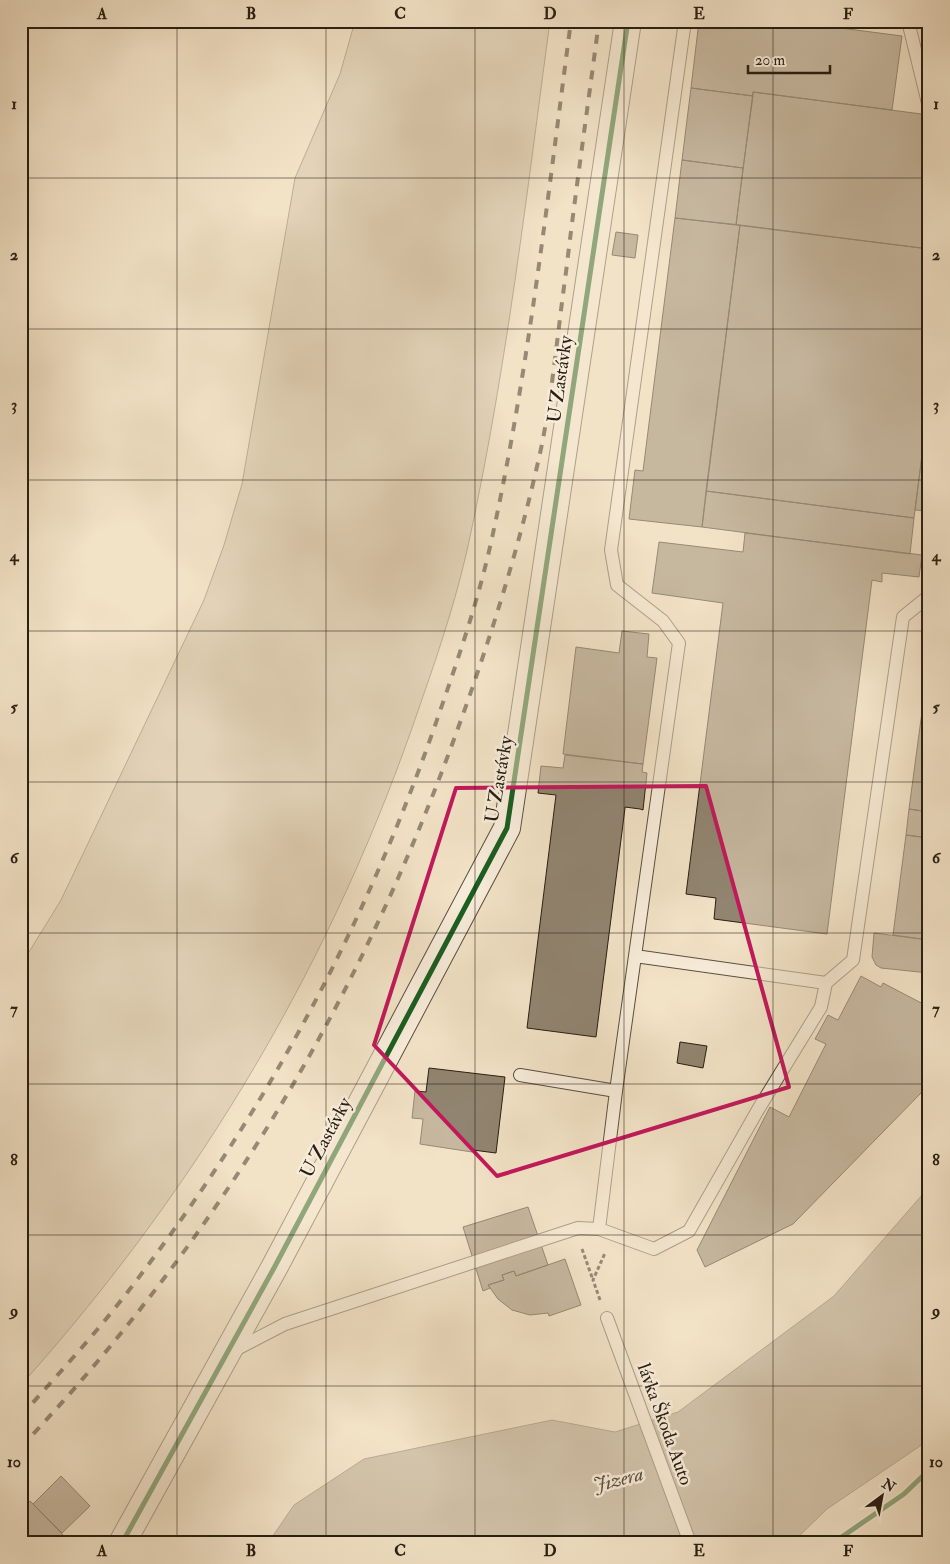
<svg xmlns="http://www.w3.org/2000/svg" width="950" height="1564" font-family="'IM FELL Double Pica',serif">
<rect width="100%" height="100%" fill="#f2e2c6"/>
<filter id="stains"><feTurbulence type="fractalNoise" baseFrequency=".004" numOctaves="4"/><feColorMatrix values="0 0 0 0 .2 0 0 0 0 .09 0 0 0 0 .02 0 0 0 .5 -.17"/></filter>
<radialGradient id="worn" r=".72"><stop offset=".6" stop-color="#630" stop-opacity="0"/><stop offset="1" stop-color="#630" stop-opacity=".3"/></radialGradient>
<path fill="#d0c1a7" stroke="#7c705c" d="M355,21H550C527,192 507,364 471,532C459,591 440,648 420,705C334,959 201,1184 21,1385V965L61,900L204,600L224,545L242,484L295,178L340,74Z"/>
<path fill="#ad9f89" stroke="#786b59" d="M929,1187V1440L827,1509L792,1543H268L294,1505L364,1459L552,1420L615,1432L678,1412L834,1296Z"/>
<path fill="#918470" stroke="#281e12" d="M699,21H787L902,36L892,110L753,92V96L691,88Z
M691,88L753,96L743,168L682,160Z
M753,92L929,115V249L736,225Z
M682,160L743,168L736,225L675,218Z
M675,218L740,225L702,527L629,519L635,470L643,471Z
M740,225L929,249V400L914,518L706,491Z
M616,232L638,235L635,258L612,255Z
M929,400V511L915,510Z
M706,491L914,518L910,554L702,527Z
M745,533L922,555L919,577L882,573V582L872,580L827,934L714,919L716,898L686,894L723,603L652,593L659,542L743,552Z
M622,631L649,634L647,657L657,658L643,764L563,754L576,647L619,653Z
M926,682L929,683V812L909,809Z
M565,755L643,764L642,772L647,773L643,810L640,809L625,807V808L596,1037L527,1028L556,795L538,793L541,766L563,768Z
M909,809L929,812V838L906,835Z
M906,835L929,838V940L893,935Z
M874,933L929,940V973L881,968L876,965L872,957Z
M861,976L881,987L883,983L929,1007V1078L921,1093L793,1224L705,1267L697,1250L770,1107L789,1117L826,1044L815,1039L828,1015L838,1020Z
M680,1042L707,1046L703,1068L677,1063Z
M429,1068L505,1077L496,1153L473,1150L472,1152L420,1144L423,1119L412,1118L415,1091L426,1092Z
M528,1207L548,1265L516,1276L514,1271L502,1275L504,1280L488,1285L490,1288L483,1291L463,1227Z
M565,1259L581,1305L549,1316L548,1313L530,1315L512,1310L498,1299L488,1285L504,1280L502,1275L514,1271L516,1276Z
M61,1476L90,1506L62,1533L33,1504Z
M30,1501L67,1539L63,1543H21V1509Z"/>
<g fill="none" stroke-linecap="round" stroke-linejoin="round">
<defs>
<path id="lane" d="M908,21L928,103
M635,956L826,983L853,960L903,617L929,596
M520,1075L616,1091
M599,1229L654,1249L689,1231L759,1108L821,1007L826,983
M607,1318L690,1543
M233,1351L285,1324L578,1228L599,1229L616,1091L679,643L663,621L617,585L611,550L685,21"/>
<path id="street" d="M122,1543L274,1268L507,828L628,21"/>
</defs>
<use href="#lane" stroke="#5a4f3f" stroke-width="14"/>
<use href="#street" stroke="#5a4f3f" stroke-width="28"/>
<path stroke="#281e12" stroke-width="3" stroke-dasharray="4 2.5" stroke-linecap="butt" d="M582,1249L593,1280
M600,1300L593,1280L605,1253"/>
<use href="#lane" stroke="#f7ecda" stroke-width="12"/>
<use href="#street" stroke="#f7ecda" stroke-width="26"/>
<path stroke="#281e12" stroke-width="4" stroke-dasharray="9 9" stroke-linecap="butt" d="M21,1416C60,1372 101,1328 136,1281C268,1108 368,921 439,714C459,656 479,598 492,538C529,368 548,194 571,21
M21,1447C219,1238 359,1002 457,731C491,637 521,542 542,444C553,387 558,329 566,272C576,188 588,105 599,21"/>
<defs>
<path id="cycleway" d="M122,1543L274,1268L507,828L628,21
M833,1543L904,1494L929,1470"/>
</defs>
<use href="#cycleway" stroke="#f7ecda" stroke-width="8"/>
<use href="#cycleway" stroke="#1b5e20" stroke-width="5"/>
</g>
<path d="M0 0H950V1564H0ZM706,786L789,1087L497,1176L374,1045L456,788Z" fill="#f2e2c6" fill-opacity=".55" fill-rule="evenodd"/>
<path fill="none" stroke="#c2185b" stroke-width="4" stroke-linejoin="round" d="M706,786L789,1087L497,1176L374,1045L456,788Z"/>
<path fill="none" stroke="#281e12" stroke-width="1" stroke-opacity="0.55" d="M177,21V1543M326,21V1543M475,21V1543M624,21V1543M773,21V1543M21,178H929M21,329H929M21,480H929M21,631H929M21,782H929M21,933H929M21,1084H929M21,1235H929M21,1386H929"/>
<g text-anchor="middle" stroke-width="5" stroke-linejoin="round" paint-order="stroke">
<g font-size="19" fill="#281e12" stroke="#f7ecda">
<text transform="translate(559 379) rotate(-82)" y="7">U Zastávky</text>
<text transform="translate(498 779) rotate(-80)" y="7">U Zastávky</text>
<text transform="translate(325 1137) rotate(-62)" y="7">U Zastávky</text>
<text transform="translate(666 1424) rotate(70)" y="7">lávka Škoda Auto</text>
</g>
<g font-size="20" font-style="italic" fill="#5d5242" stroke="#f7ecda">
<text transform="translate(618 1479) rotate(-14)" y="7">Jizera</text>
</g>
</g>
<rect width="950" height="1564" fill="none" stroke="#f2e2c6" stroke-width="55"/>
<g transform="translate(882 1496) rotate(32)" stroke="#f7ecda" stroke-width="4" paint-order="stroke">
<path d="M0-4L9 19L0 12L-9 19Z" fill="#281e12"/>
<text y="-8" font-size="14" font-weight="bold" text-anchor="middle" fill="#281e12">N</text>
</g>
<path d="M748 65v8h82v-8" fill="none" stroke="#281e12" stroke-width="2.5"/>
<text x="755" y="65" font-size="15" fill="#281e12" stroke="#f7ecda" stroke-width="4" paint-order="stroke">20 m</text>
<rect x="28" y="28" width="894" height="1508" fill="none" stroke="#281e12" stroke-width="2"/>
<g font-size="16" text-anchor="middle" font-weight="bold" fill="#281e12">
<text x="102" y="19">A</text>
<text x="251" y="19">B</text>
<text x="400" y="19">C</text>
<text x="550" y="19">D</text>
<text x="699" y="19">E</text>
<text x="848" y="19">F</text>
<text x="14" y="109">1</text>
<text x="936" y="109">1</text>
<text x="14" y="260">2</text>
<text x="936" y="260">2</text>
<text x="14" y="410">3</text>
<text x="936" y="410">3</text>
<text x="14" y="561">4</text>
<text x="936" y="561">4</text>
<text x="14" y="712">5</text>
<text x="936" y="712">5</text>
<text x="14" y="863">6</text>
<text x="936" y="863">6</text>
<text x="14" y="1014">7</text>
<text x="936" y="1014">7</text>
<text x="14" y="1165">8</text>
<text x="936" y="1165">8</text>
<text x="14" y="1316">9</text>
<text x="936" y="1316">9</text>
<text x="14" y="1467">10</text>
<text x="936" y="1467">10</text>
<text x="102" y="1556">A</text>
<text x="251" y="1556">B</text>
<text x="400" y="1556">C</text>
<text x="550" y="1556">D</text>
<text x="699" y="1556">E</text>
<text x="848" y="1556">F</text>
</g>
<rect width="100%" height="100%" filter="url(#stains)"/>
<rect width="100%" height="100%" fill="url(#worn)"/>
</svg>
